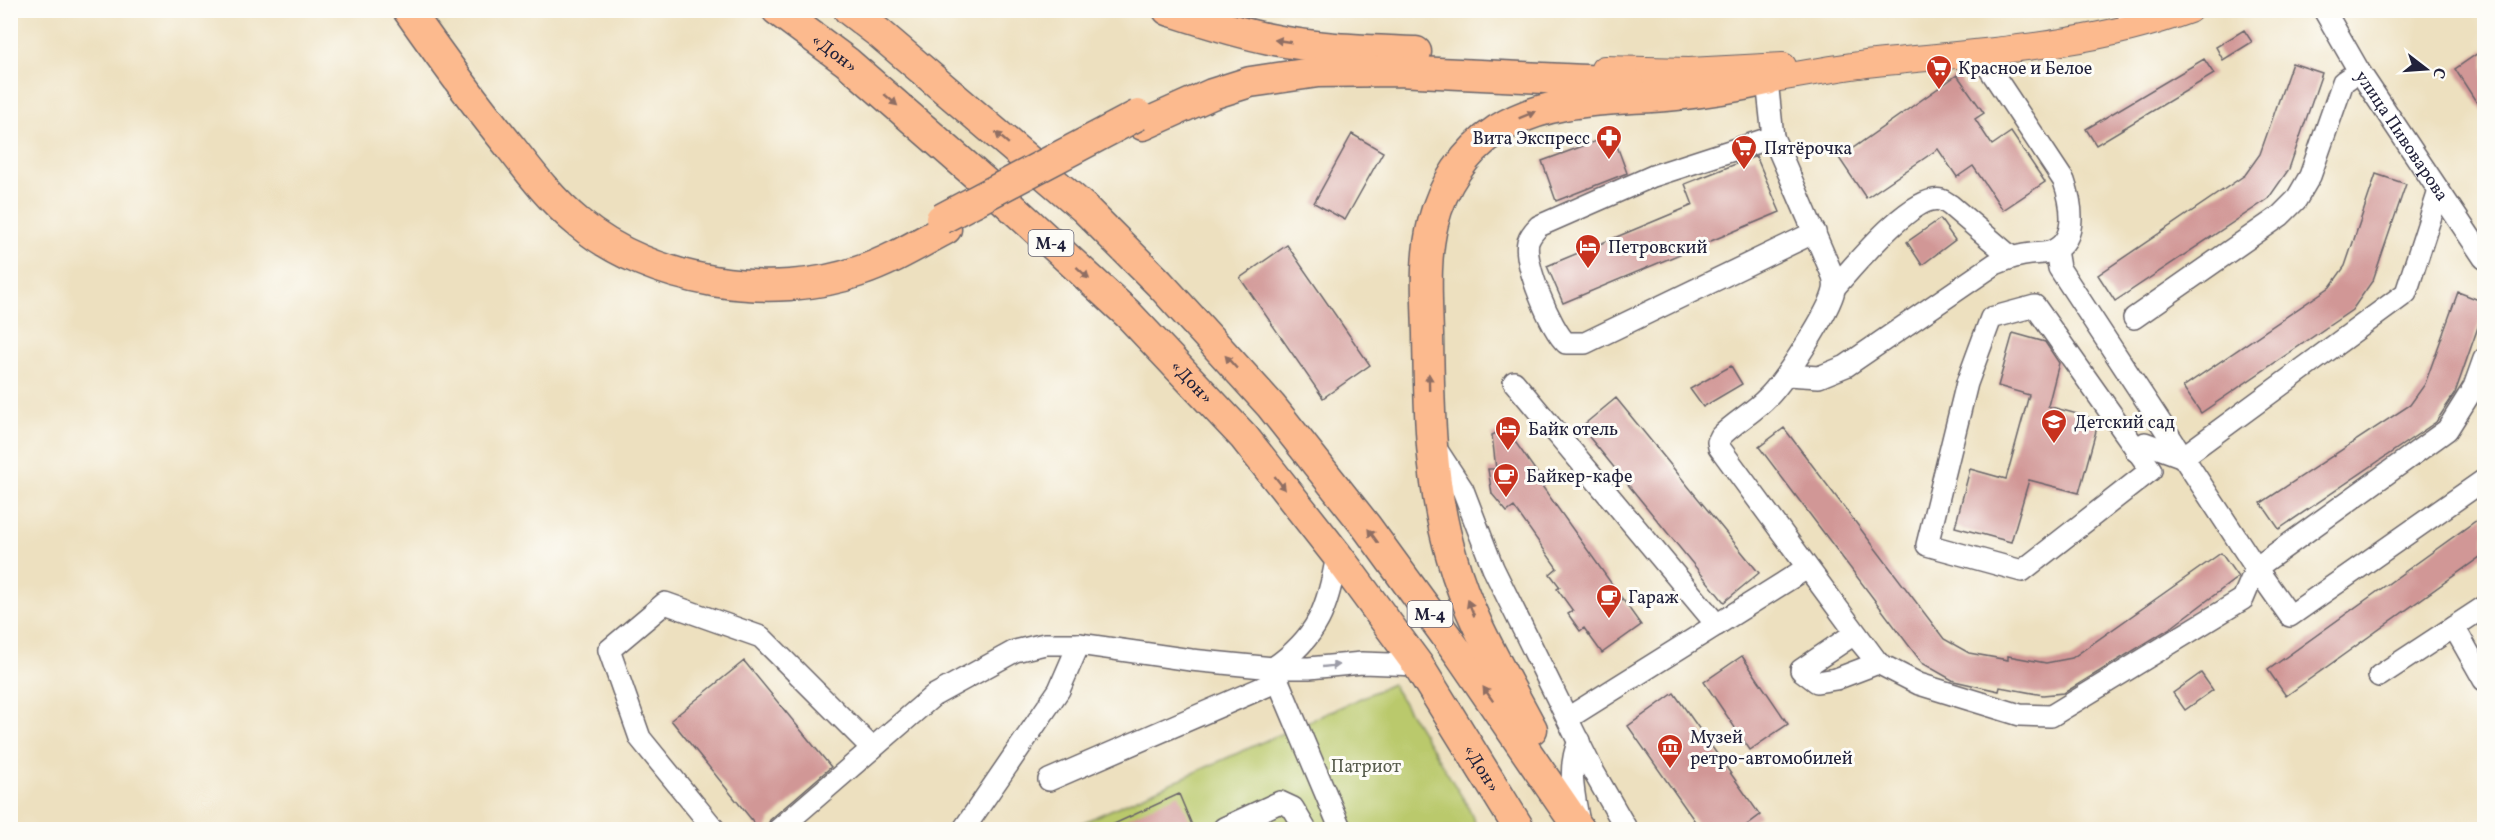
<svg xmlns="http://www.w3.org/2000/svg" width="2495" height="840" font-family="Vollkorn,serif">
<rect width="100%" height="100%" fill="#fdfcf7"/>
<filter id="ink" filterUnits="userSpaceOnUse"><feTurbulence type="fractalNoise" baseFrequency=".0167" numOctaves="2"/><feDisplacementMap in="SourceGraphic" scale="12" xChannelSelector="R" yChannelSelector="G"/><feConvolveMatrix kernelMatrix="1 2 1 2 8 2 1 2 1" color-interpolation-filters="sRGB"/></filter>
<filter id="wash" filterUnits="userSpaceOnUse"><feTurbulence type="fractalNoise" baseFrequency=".008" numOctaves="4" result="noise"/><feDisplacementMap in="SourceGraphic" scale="24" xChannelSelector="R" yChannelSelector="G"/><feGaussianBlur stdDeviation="1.35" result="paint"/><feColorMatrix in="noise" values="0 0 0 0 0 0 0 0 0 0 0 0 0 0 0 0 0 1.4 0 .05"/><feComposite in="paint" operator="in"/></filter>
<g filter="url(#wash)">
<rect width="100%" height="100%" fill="#ede0bf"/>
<path fill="#bac96c" stroke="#6e7654" stroke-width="1.5" d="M1392,684L1466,803L1478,829L1066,830Z"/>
<g id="blocks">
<path fill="#d19796" d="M2244,30L2252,42L2223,60L2216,47Z
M2484,49V114L2455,69Z
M2204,59L2214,74L2096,145L2086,129Z
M2292,63L2322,73L2289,169L2268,199L2115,301L2098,275L2245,175L2260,154Z
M1957,75L1984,113L1975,119L1992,145L2011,132L2045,182L2003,210L1973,166L1957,177L1938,149L1866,198L1839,158Z
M1352,134L1383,152L1345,220L1314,203Z
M1613,135L1627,173L1556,201L1542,161Z
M1756,156L1780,212L1563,303L1547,266L1693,205L1685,184Z
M2376,174L2406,184L2373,280L2352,310L2201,413L2183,387L2330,287L2345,266Z
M1940,219L1955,240L1922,265L1907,242Z
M1287,245L1370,365L1323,398L1240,278Z
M2458,292L2484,302V310L2455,393L2436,422L2279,529L2261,503L2410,405L2425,384Z
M2013,333L2045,342L2059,363L2048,406L2099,420L2079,493L2029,480L2011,542L1955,527L1970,469L2006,479L2029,395L1998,386Z
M1731,366L1742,384L1703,407L1690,389Z
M1616,398L1759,573L1724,602L1581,427Z
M1784,428L1944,639L1969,653L2008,660V656L2046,663L2072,658L2221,553L2238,577L2172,627L2064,693L2043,695L2000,687L1999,691L1954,681L1922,663L1759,447Z
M1506,429L1545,484L1542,486L1641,625L1602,653L1584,628L1580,631L1568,614L1573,611L1557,589L1560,587L1550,574L1557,568L1514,507L1507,512L1492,494L1488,469H1496L1492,435Z
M2484,515V554L2286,696L2268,670Z
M1742,656L1788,724L1750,750L1704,682Z
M744,661L831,767L770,820L766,830H760L671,720Z
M2201,673L2213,690L2185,710L2173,693Z
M1674,693L1760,815L1740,830H1701L1628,726Z
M1179,794L1194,830H1101Z"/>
</g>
</g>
<g filter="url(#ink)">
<use href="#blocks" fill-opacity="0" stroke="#696469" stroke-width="1.5"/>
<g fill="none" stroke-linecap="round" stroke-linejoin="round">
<defs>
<g id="minor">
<path d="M2127,10L2135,28"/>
<path id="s1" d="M2324,10L2359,71L2484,258"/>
<path d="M1767,80L1773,137L1833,276C1834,280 1835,285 1834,290C1830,311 1784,381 1768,397C1754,412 1735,422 1721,436L1718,442L1719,447L1878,663L1919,684L2020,715L2051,716L2243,599L2256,568L2059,268L2056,250"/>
<path d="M1773,137L1653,176L1539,226C1535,230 1530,236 1528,242C1523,263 1551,329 1566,343H1585L1815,232"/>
<path d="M1835,287C1853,267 1913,193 1941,200C1945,201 1947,203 1950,205L2011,257"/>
<path d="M2035,306L2151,470L2022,571L1927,545L1967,383L1991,318Z"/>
<path d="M2134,318L2280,216L2296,200L2310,176L2343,82L2359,71"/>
<path d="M2484,359L2474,387L2447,430L2256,568L2290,616L2484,480"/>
<path d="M1787,375L1819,377L1846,366L1995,264C2007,259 2018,255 2031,254C2039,253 2047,254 2054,250C2079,238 2071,201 2064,181L1979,53"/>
<path d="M1514,382L1717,625"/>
<path d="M1433,444L1463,490L1493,568L1592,769L1627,830"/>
<path d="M2136,451L2145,443L2183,457L2406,293L2439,191"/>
<path d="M2454,627L2484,680"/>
<path d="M1854,634L1878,663L1836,679L1817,682L1801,670Z"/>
<path d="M1273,668C1318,637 1328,608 1337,555"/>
<path d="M1273,669L1341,830"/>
<path d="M2379,676L2484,607"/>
<path d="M1568,718L1807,568"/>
<path d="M1579,741C1567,769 1574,794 1579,823"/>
<path d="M1049,780L1278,681"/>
<path d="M1224,828L1280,802L1293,808L1306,830"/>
<path d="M715,830L640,738L609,650L665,603L761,637L872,748"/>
<path d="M778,830L933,696L1015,651L1045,644H1079L1191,660L1273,668H1309L1362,663L1418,665"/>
<path d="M963,830L1059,690L1079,644"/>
</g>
<path id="major" d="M1767,67V80C1803,74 1839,67 1875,63C1980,52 2089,47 2189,10
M1604,69L1689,71L1783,66"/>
<g id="highway">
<path d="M408,10C441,57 475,104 512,149C532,175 553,202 579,223C651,283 773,302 860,271C890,261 918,244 946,229"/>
<path id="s2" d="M777,10L847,62L989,186L1128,314L1244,437L1337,555L1418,665L1520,830"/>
<path d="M849,10L879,33L1084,208L1159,283L1271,406L1366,526L1460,655L1580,830"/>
<path d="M1168,10C1202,21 1235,32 1270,39C1317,49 1367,50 1416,52"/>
<path d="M1143,125L1212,94L1250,82L1318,72L1397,71L1628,82"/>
<path d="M1532,729C1503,674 1469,619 1452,558C1430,485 1429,410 1428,334C1427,297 1424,259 1433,223C1442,186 1465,151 1497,130C1552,96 1614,101 1676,95C1707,92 1737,87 1767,80"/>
</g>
</defs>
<use href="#minor" stroke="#696469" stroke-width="24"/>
<use href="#major" stroke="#696469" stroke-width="28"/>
<use href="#highway" stroke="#696469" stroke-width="33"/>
<use href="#minor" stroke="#fff" stroke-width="21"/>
<use href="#major" stroke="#fcba8e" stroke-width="26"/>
<use href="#highway" stroke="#fcba8e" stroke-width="30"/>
<defs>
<path id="highway-bridge" d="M941,219L1138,115"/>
</defs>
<use href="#highway-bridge" stroke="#696469" stroke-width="33" stroke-linecap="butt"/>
<use href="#highway-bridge" stroke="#fcba8e" stroke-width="30"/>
</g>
<defs><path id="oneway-solid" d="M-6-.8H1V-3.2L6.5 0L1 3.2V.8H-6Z" transform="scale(1.5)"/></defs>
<g fill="#8f6e64">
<use href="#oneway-solid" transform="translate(1283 41) rotate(-172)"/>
<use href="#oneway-solid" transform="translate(891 100) rotate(41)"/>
<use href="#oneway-solid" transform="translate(1527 115) rotate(-22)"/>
<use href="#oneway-solid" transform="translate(1002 138) rotate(-139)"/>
<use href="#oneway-solid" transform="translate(1083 273) rotate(43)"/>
<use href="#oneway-solid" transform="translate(1231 362) rotate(-132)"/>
<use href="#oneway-solid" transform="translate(1429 382) rotate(-91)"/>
<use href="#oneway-solid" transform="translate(1280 483) rotate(52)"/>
<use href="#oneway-solid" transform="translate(1373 536) rotate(-126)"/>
<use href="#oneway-solid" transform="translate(1471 608) rotate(-112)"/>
<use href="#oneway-solid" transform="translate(1488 694) rotate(-125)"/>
</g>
<use fill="#9c9ca7" href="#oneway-solid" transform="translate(1331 666) rotate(-6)"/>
</g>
<defs>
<symbol id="supermarket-pin" viewBox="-11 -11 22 30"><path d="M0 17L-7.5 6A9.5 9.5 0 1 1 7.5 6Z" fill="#c8321e" stroke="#fdfcf7"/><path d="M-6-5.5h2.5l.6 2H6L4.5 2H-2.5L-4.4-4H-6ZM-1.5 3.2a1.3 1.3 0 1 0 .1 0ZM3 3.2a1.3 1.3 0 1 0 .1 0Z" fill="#fff"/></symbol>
<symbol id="pharmacy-pin" viewBox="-11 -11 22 30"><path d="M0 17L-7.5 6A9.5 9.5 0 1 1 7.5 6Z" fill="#c8321e" stroke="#fdfcf7"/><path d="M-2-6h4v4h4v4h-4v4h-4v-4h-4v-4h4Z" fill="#fff"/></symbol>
<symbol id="hotel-pin" viewBox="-11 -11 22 30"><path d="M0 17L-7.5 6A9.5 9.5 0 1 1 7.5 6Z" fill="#c8321e" stroke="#fdfcf7"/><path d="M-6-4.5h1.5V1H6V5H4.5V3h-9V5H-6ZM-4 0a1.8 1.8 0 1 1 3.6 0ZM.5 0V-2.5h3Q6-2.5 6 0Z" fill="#fff"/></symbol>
<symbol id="school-pin" viewBox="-11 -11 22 30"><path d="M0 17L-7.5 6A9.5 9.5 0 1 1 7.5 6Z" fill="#c8321e" stroke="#fdfcf7"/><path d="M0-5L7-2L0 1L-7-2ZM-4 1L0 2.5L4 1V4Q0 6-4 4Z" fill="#fff"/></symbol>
<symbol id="cafe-pin" viewBox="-11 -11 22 30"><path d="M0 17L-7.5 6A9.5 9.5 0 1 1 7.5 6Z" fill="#c8321e" stroke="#fdfcf7"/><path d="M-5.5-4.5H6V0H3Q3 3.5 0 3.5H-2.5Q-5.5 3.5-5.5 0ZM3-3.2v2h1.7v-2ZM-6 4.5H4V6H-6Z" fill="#fff"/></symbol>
<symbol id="museum-pin" viewBox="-11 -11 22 30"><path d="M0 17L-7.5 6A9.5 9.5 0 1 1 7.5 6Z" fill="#c8321e" stroke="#fdfcf7"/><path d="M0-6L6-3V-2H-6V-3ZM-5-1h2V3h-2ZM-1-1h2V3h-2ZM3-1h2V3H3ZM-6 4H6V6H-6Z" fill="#fff"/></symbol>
</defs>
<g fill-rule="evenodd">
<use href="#supermarket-pin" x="1924" y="53" width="30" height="40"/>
<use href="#pharmacy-pin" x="1594" y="123" width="30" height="40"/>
<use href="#supermarket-pin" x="1729" y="133" width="30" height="40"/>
<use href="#hotel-pin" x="1573" y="232" width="30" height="40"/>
<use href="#school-pin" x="2039" y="407" width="30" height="40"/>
<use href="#hotel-pin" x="1493" y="414" width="30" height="40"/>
<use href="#cafe-pin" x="1491" y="461" width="30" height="40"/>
<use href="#cafe-pin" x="1594" y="582" width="30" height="40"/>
<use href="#museum-pin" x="1655" y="732" width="30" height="40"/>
</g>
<g text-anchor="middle" stroke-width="6" stroke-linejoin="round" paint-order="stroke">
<g fill="#fdfcf7" stroke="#646373" stroke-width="1.5">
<rect x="1028.5" y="230" width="45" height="26" rx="4.5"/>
<rect x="1407.5" y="601" width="45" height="26" rx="4.5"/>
</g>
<g font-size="16" font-weight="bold" fill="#22223b">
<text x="1051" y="249">М-4</text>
<text x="1430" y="620">М-4</text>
</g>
<g font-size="18" fill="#22223b" stroke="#fdfcf7">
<text dy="6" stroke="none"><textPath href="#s2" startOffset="72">«Дон»</textPath></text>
<text dy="6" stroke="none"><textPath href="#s1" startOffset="148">улица Пивоварова</textPath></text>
<text dy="6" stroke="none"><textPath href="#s2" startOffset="558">«Дон»</textPath></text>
<text dy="6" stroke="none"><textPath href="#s2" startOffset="1042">«Дон»</textPath></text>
</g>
<g font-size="18" fill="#22223b" stroke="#fdfcf7" text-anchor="start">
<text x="1958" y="74">Красное и Белое</text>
<text x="1590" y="144" text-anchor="end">Вита Экспресс</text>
<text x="1764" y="154">Пятёрочка</text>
<text x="1608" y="253">Петровский</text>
<text x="2074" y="428">Детский сад</text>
<text x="1528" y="435">Байк отель</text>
<text x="1526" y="482">Байкер-кафе</text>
<text x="1628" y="603">Гараж</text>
<text x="1690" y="743">Музей<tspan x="1690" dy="21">ретро-автомобилей</tspan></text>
</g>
<g font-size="18" fill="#575c4c" stroke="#fdfcf7">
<text x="1366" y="772">Патриот</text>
</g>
</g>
<rect width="2495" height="840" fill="none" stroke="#fdfcf7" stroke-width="36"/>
<g transform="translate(2426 69) rotate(107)" stroke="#fdfcf7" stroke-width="4.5" paint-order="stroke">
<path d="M0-4.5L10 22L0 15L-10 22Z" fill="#22223b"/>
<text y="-9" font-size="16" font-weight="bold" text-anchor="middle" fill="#22223b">С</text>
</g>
</svg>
